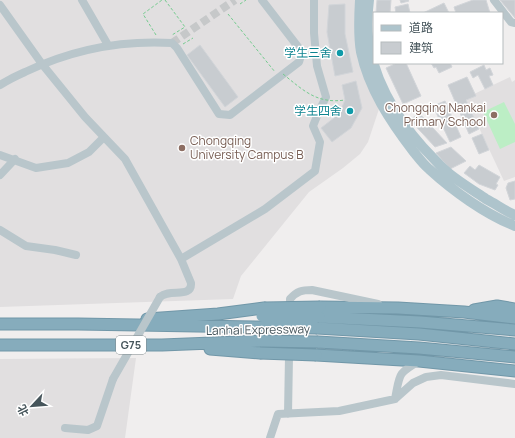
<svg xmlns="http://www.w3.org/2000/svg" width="515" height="438" font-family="Manrope,'Noto Sans SC',sans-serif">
<rect width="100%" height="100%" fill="#f0eeee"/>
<path fill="#e1dfe0" d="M0,0H357L379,109L368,142L360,154L343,168L309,192L241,276L233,299L0,307Z
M510,77L512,82L515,80V177L504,181L466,100L475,96L474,94Z
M136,358L125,438H0V359Z"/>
<path fill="#bceec5" d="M504,102L515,124V142L500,149L483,112Z"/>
<path fill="#c8ccd0" stroke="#d2d5d9" d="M377,0H391L390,13H376Z
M400,0H408L409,1L401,3Z
M473,0H486L490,13H456L454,7Z
M500,0H515V18Z
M444,3L449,13H423Z
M345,4V34L353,72L335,76L327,32L329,5Z
M408,4L410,13H396L395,7Z
M200,45L238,97L225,107L187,55Z
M397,63H406L421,96L403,104L386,68Z
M431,63H450L452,67L439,73L436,67L434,68Z
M484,65L486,70L490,68L493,75L489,76L493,85L485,89L478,75L473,78L470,72Z
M467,77L476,96L466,100L479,129L469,134L448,85Z
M356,81L362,108L351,128L332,142L321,128L339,114L345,100L342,85Z
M445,101L461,137L450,142L433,106Z
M419,113L447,143L435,147L410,120Z
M482,134L489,150L479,154L472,138Z
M451,147L466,161L450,169L436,153Z
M479,165L500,177L496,184L498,185L495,190L479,184L464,173L470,166L475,170Z
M515,181V199L510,200L506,188L508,183Z"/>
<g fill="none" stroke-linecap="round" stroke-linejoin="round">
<path stroke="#c6c8c9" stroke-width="8" stroke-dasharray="8 4" stroke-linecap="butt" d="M172,43L235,0"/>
<defs>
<path id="highway" d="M320,307L398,308L464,312L515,318
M474,310L497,306L515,309
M319,317L420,322L515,330
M147,319L218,314L264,308
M0,324H78L261,327
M317,328L419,334L515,344
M318,342L419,348L515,357
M0,345H162L262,341
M210,349L260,353
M316,355L419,361L515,371"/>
</defs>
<use href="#highway" stroke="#7197a8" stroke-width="13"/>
<path stroke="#75cb8f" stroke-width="1" stroke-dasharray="3 2" stroke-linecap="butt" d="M165,0L185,27L172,35
M240,4L246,0
M228,14L275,72
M156,35L143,14L162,0
M183,44L193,38"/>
<path stroke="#b9c6cb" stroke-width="8" d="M82,0L108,45
M494,0L511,22L515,23
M0,5L42,64L85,117L104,137L89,152L68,163L36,168L0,155
M0,85C8,80 16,76 25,72C71,50 120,40 172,43L177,48L219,114L230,115L299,62L302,52L262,0
M104,137L125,159L181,259L265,209L315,171L320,142L313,126L319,111L326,97L317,66L314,33V0
M0,175L15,159
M0,230L26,246L55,250L76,255
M160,297C170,288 192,299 191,283L181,259
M395,399C400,374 397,374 419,361
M288,414L290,299C297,291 302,290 312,290L378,304
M65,428L88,430L97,426L113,379
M270,438L278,414L339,411L395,399L413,383L426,377L441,375L515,384"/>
<path stroke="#aec4cc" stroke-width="10" d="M360,0C359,17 358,35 361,52C369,89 390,121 413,151C418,157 423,164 429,169C453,191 485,214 515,226
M369,0C367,16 366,32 370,49C378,91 405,130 435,160C449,176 468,187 486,199C496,204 505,211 515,215"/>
<use href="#highway" stroke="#86acbc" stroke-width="11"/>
<defs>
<path id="highway-bridge" d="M264,308L320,307
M262,316L319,317
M261,327L317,328
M262,341L318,342
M260,353L316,355"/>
</defs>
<use href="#highway-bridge" stroke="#7197a8" stroke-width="13" stroke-linecap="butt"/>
<path stroke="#75cb8f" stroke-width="1" stroke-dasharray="3 2" stroke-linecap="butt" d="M283,74C304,91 317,104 345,100"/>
<path stroke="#b9c6cb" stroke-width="8" d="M113,379L160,297"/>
<use href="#highway-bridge" stroke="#86acbc" stroke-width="11"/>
</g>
<g fill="#0f9aa8" stroke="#fff" stroke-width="1.5">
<circle cx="340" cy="53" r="4"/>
<circle cx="350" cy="111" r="4"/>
</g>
<g fill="#8d6e63" stroke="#fff" stroke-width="1.5">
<circle cx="494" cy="115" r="4"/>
<circle cx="182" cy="148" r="4"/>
</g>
<g text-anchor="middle" stroke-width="3" stroke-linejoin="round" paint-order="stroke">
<rect fill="#fff" stroke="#7e888c" stroke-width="1" x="116" y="336" width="30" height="18" rx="3"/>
<g font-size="11" font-weight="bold" fill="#46555b">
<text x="131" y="349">G75</text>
</g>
<g font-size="12" fill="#0d838f" stroke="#fff" text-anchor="end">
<text x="332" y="57">学生三舍</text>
<text x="342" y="115">学生四舍</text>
</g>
<g font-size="12" fill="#785e54" stroke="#fff" text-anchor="end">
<text x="486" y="112">Chongqing Nankai<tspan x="486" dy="14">Primary School</tspan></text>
<text x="190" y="145" text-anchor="start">Chongqing<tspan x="190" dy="14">University Campus B</tspan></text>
</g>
<g font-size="12" fill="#46555b" stroke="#fff">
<text transform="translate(258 330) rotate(-1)" y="4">Lanhai Expressway</text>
</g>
</g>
<rect x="373" y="12" width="130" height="52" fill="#ffffff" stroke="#b5bbbd"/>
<rect x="381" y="25" width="20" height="6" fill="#aec4cc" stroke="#b5bbbd"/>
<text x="409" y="32" font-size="12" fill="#46555b">道路</text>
<rect x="381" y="42" width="20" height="12" fill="#c8ccd0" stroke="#b5bbbd"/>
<text x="409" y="52" font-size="12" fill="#46555b">建筑</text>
<g transform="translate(32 406) rotate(244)" stroke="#ffffff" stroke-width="3" paint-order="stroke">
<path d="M0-3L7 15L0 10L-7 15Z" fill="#46555b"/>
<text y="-6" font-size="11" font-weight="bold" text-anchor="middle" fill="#46555b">北</text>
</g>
</svg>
